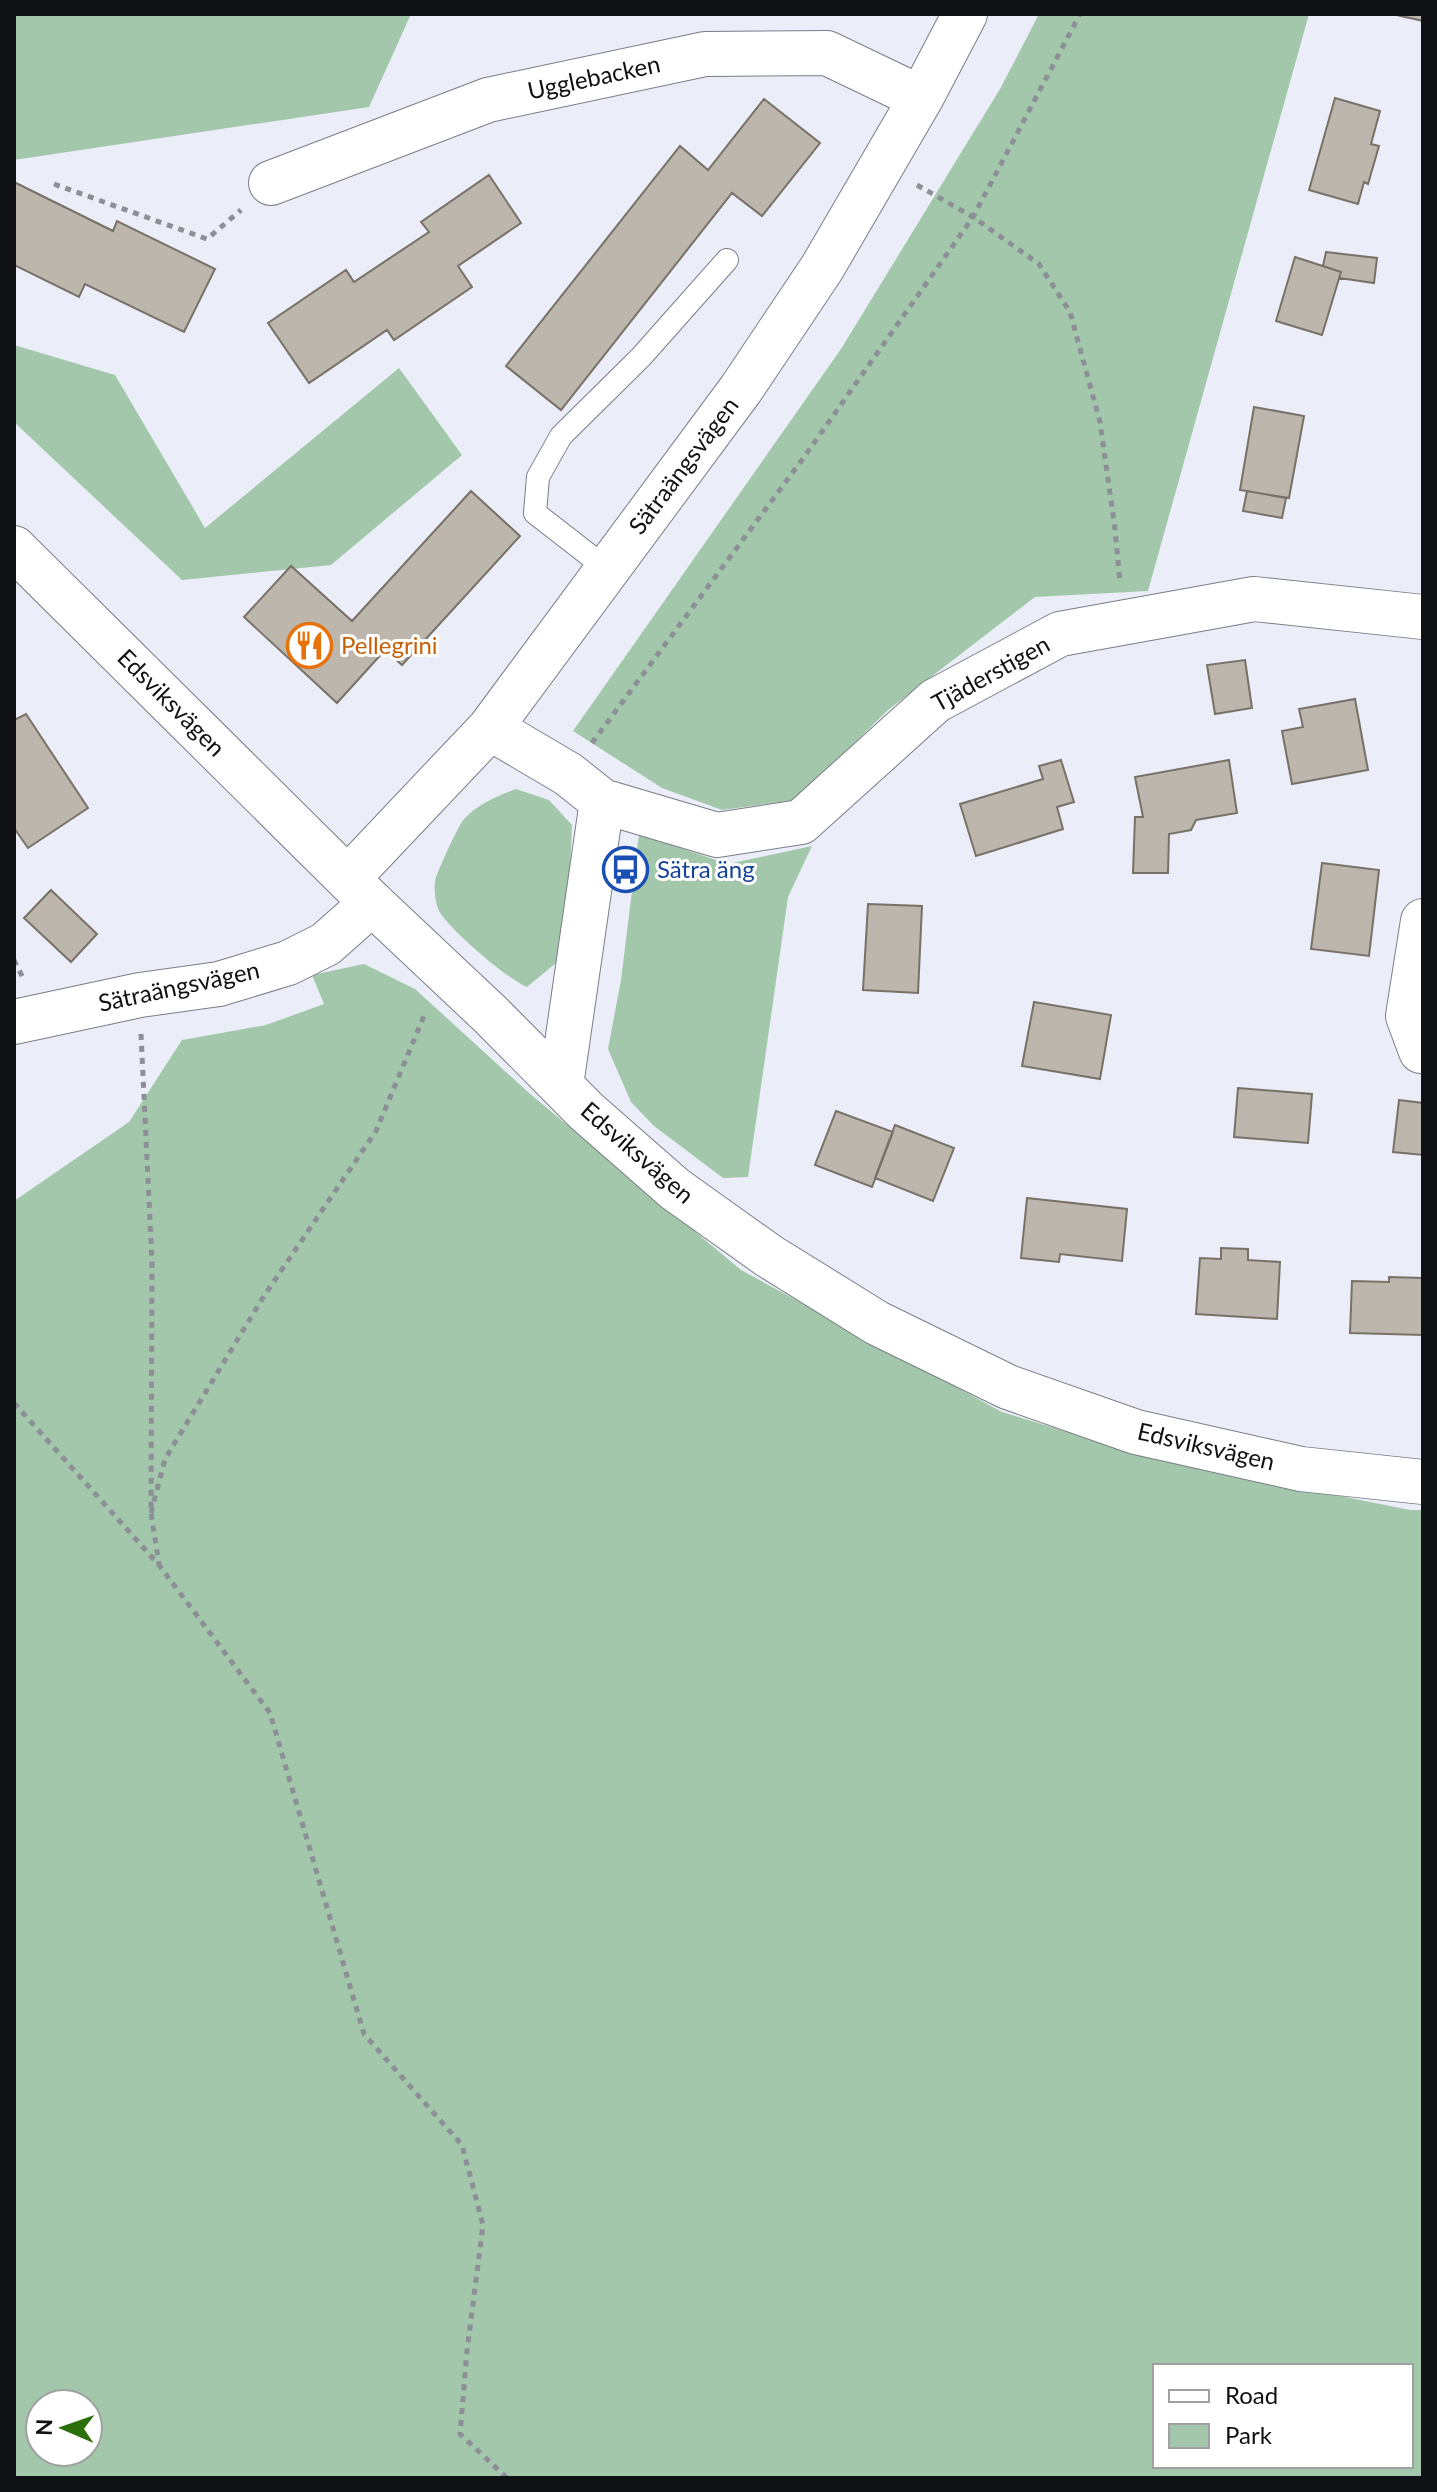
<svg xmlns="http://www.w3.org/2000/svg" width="1437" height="2492" font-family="Lato,sans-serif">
<rect width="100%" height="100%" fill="#ebeef8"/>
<path fill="#a2c7aa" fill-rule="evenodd" d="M14,14H411L369,107L14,160Z
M1039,14H1309L1148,591L1035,597L888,710L796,800L722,810L662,788L573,731L841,349L1000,89Z
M14,345L115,375L205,528L399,368L462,455L331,565L182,580L14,422Z
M516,789L549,800L572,825L569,895L556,963L527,987C507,979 449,929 439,911C435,902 434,890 435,881C437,872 458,826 464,819C478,804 498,796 516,789Z
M639,834L728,864L812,846L788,897L748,1177L723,1178L654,1126L631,1102L608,1049L621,980Z
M364,964L415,989L529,1093L741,1270L1002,1412L1160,1460L1410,1510H1423V2478H14V1201L129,1122L182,1040L266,1025L324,1004L312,975ZM1155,2366H1411V2466H1155ZM40,2404H88V2452H40Z"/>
<path fill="#bcb6ad" stroke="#777168" stroke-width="2" d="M1392,14H1423V21Z
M1335,98L1380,111L1371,144L1379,146L1368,184L1364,182L1358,204L1309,190Z
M764,99L820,143L762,216L732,193L561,410L506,366L680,146L708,170Z
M489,175L521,223L458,266L472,287L394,340L387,330L309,383L268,323L346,270L354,282L429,232L421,222Z
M14,182L113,231L117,221L215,269L184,332L85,284L79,297L14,265Z
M1326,252L1377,258L1374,283L1339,278L1341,272L1323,266Z
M1295,257L1341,272L1322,335L1276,321Z
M1254,407L1304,416L1289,498L1240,490Z
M471,491L520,536L402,665L385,650L337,703L244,617L291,566L352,621Z
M1247,491L1286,498L1282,518L1243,511Z
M1245,660L1252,708L1215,714L1207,665Z
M1355,699L1368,770L1292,784L1282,731L1303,727L1299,709Z
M26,714L88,808L28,848L14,828V720Z
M1061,760L1074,802L1057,807L1063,829L976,856L960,804L1043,779L1039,766Z
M1229,760L1237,813L1196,820L1191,830L1169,834L1168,873H1133L1135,817H1143L1135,777Z
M1322,863L1379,870L1369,956L1311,949Z
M51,890L97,934L71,962L24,918Z
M868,904L922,906L918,993L863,990Z
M1034,1002L1111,1015L1100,1079L1022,1066Z
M1238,1088L1312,1094L1308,1143L1234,1137Z
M1399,1100L1423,1103V1155L1393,1152Z
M836,1111L893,1132L872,1187L815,1165Z
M895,1125L954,1148L933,1201L875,1178Z
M1027,1198L1127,1209L1122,1261L1060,1254L1059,1262L1021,1258Z
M1221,1248L1248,1249V1260L1280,1262L1277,1319L1196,1314L1200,1258L1221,1259Z
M1389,1277L1423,1278V1335L1350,1333L1352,1281L1389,1282Z"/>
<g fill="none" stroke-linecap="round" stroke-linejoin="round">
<defs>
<path id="service" d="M607,569L535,513L538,477L561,436L641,357L727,260"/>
<path id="minor" d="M271,183L488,100L705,54L827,53L921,98
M490,728L568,774L602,801L717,835L801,822L935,701L1060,634L1254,599L1423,617
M348,878L490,728L741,389L822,268L921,98L965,14
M14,1022L140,995L219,984L288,963L326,944L372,903
M1421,1051L1408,1016L1423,921
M561,1085L602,801"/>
<path id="tertiary" d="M14,548L372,903L492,1016L586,1111L675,1189L769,1256L877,1323L1008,1387L1136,1432L1301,1469L1423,1482"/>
</defs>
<use href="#service" stroke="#7a7d86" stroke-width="24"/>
<use href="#minor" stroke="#7a7d86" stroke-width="46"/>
<use href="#tertiary" stroke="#7a7d86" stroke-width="46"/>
<path stroke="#8d8f96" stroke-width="5" stroke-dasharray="6 6" stroke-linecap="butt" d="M54,184L207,239L241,210
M917,185L973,217L1039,264L1070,312L1100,422L1115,529L1120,582
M592,743L802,460L973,217L1080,14
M14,960L24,980
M141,1034L152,1262L151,1513L159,1564
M14,1403L159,1565L270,1713L364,2034L462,2145L483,2225L467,2351L460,2434L507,2478
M151,1513L165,1459L264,1296L376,1131L426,1011"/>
<use href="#service" stroke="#fff" stroke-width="22"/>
<use href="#minor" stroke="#fff" stroke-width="44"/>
<use href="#tertiary" stroke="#fff" stroke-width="44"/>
</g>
<defs>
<symbol id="restaurant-ring" viewBox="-11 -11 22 22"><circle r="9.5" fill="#fff" stroke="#e8710a" stroke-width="1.5"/><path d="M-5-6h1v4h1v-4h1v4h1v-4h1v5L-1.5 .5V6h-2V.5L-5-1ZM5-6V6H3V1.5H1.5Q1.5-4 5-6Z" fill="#e8710a"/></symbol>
<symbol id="bus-ring" viewBox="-11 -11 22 22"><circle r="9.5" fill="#fff" stroke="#1a4fb4" stroke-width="1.5"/><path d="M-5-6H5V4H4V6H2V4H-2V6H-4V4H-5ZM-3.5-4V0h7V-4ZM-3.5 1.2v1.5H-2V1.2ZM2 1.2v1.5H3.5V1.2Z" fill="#1a4fb4"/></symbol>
</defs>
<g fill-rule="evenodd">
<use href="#restaurant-ring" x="284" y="620" width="51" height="51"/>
<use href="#bus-ring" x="600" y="844" width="51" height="51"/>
</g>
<g text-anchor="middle" stroke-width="6" stroke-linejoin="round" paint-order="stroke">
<g font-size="24" fill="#101115" stroke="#fff">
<text transform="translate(594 78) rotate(-12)" y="8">Ugglebacken</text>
<text transform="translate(684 466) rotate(-53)" y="8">Sätraängsvägen</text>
<text transform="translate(991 674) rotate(-29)" y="8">Tjäderstigen</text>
<text transform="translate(171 703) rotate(45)" y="8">Edsviksvägen</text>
<text transform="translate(179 987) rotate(-12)" y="8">Sätraängsvägen</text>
<text transform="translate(637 1153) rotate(41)" y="8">Edsviksvägen</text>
<text transform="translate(1206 1447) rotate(13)" y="8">Edsviksvägen</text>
</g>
<g font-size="24" fill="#c56008" stroke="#fff" text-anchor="start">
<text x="341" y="654">Pellegrini</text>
</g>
<g font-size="24" fill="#164399" stroke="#fff" text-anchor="start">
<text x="657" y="878">Sätra äng</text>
</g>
</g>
<rect width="1437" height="2492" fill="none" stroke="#101115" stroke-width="32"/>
<rect x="1153" y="2364" width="260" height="104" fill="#ffffff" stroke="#9fa0a1" stroke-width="2"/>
<rect x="1169" y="2390" width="40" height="12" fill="#ffffff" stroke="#9fa0a1" stroke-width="2"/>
<text x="1225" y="2404" font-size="24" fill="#101115">Road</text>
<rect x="1169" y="2424" width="40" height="24" fill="#a2c7aa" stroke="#9fa0a1" stroke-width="2"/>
<text x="1225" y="2444" font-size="24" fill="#101115">Park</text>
<g transform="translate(64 2428) rotate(272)"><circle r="38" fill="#ffffff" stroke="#9fa0a1" stroke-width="2"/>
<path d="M0-6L14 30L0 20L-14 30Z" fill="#2c700b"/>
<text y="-12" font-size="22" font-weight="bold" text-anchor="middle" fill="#101115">N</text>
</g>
</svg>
